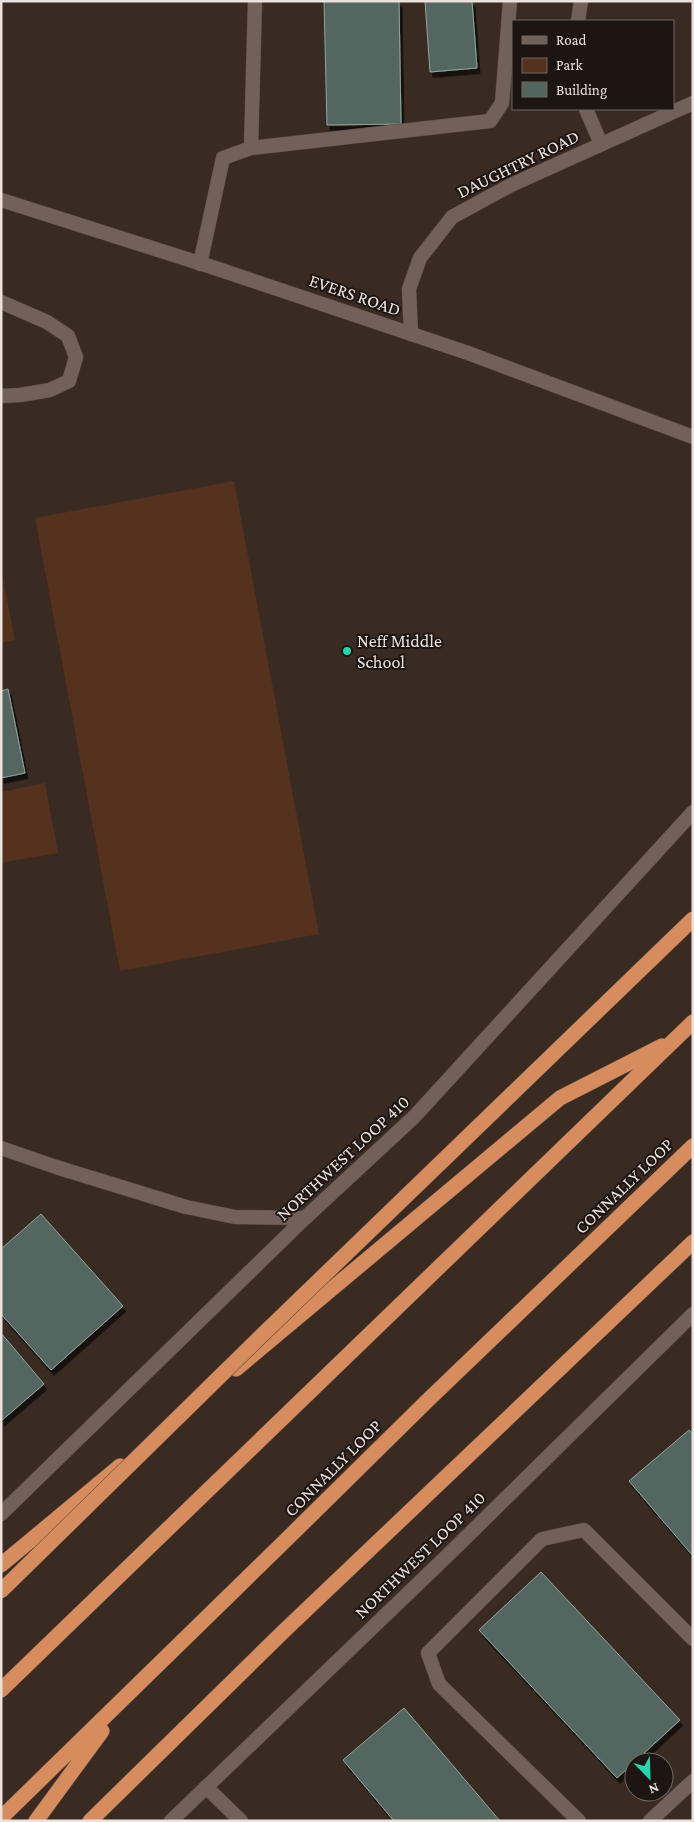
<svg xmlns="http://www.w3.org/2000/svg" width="694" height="1822" font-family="'Crimson Pro',serif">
<defs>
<filter id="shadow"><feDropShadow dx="3" dy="5.5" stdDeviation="0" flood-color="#0009"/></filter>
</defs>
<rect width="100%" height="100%" fill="#3a2b22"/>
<path fill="#54321d" d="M234,481L319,934L120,971L35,518Z
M1,569L15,640L1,643Z
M45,783L58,853L1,863V792Z"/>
<path fill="#52665f" stroke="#90a69e" filter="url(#shadow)" d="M324,1H399L401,124L327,125Z
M425,1H472L477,68L430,72Z
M8,689L25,773L1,778V691Z
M41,1214L123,1306L51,1370L1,1314V1249Z
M1,1333L44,1384L1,1421Z
M689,1430L693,1434V1556L629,1481Z
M541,1572L680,1720L617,1778L479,1630Z
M404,1708L500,1821H394L343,1760Z"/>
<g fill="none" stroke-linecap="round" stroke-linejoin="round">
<defs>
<path id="service" d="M578,21L581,1
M586,109L601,144
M251,148L255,1
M200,264L223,158L251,148L490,121L502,103L510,1
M1,302L47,322L68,336L76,357L69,381L50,390L20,395L1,396
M1,1148L56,1167L186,1207L235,1217L305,1218
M206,1787L241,1821
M579,1821L439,1684L428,1653L542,1539L584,1530L693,1639
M650,1821L693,1781"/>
<path id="minor" d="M411,334L409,289L420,258L452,217L511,185L693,103"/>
<path id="secondary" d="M1,200L215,268L468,353L693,437
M1,1514L305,1218L414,1117L693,812
M171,1821L449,1554L693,1314"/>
<path id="motorway" d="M236,1369L560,1098L662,1046
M1,1565L120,1466
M1,1690L693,1022
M1,1818L290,1536L426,1402L693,1146
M36,1821L102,1731
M90,1821L285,1630L693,1242"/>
</defs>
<use href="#service" stroke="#554941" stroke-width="15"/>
<use href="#minor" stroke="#554941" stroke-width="15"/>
<use href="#secondary" stroke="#554941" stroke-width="15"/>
<use href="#motorway" stroke="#554941" stroke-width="16"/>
<use href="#service" stroke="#726158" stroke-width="14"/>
<use href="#minor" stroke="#726158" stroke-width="14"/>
<use href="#secondary" stroke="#726158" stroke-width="14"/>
<use href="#motorway" stroke="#d78c5d" stroke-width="15"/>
<defs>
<path id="motorway-bridge" d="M1,1591L257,1340L693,919"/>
</defs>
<use href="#motorway-bridge" stroke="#554941" stroke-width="16" stroke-linecap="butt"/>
<use href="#motorway-bridge" stroke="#d78c5d" stroke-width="15"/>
</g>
<circle fill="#24d5ae" stroke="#1c1511" stroke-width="2" cx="347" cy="651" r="5"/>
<g text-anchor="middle" stroke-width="4" stroke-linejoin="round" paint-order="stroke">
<g font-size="18" fill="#ece2dc" stroke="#1c1511">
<text transform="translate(518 164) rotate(-26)" y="6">DAUGHTRY ROAD</text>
<text transform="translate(355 295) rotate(19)" y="6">EVERS ROAD</text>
<text transform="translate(343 1158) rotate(-43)" y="6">NORTHWEST LOOP 410</text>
<text transform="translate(624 1186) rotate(-44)" y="6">CONNALLY LOOP</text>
<text transform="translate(333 1468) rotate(-45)" y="6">CONNALLY LOOP</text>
<text transform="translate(420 1555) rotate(-44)" y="6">NORTHWEST LOOP 410</text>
</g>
<g font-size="18" fill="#ece2dc" stroke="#1c1511" text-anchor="start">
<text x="357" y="647">Neff Middle<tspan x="357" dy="21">School</tspan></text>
</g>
</g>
<rect width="694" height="1822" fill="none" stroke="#ece2dc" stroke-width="5"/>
<rect x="512" y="20" width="162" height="90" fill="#1c1511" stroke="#6f6762"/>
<rect x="522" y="36" width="25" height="8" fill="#726158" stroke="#6f6762"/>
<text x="556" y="45" font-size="15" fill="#ece2dc">Road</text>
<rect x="522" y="58" width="25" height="15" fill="#54321d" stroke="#6f6762"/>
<text x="556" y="70" font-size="15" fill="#ece2dc">Park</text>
<rect x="522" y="82" width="25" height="15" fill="#52665f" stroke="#6f6762"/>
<text x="556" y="95" font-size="15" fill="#ece2dc">Building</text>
<g transform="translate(649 1777) rotate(157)"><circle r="24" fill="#1c1511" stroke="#6f6762"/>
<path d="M0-4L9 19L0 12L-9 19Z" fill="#24d5ae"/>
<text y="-8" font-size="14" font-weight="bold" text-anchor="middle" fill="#ece2dc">N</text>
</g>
</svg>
